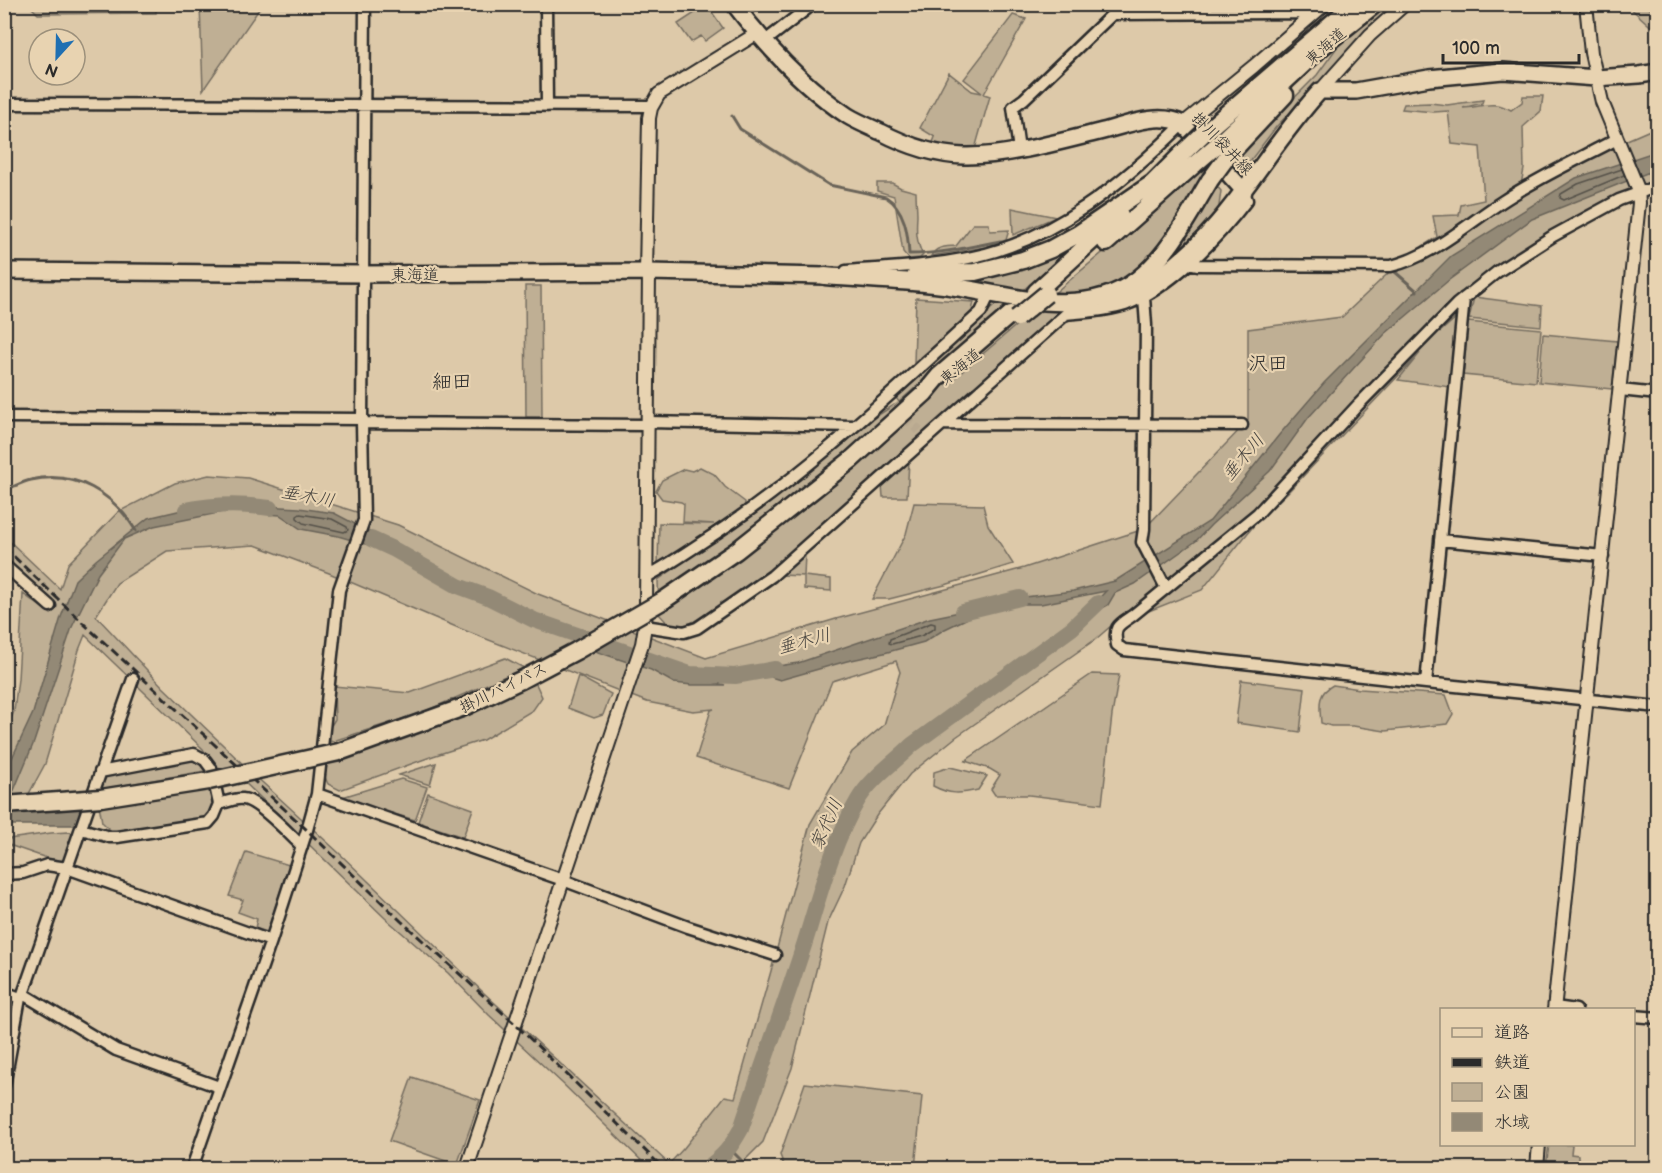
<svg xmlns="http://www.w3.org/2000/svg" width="1662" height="1173" font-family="'Balsamiq Sans','Klee One',sans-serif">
<rect width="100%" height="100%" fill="#ddc9a9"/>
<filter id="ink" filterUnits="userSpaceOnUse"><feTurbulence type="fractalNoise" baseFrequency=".0167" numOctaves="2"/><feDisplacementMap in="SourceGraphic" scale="12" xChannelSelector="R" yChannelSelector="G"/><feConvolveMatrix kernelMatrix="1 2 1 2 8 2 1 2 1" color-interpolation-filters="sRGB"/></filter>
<g filter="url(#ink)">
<path fill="#bfaf94" stroke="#756d60" stroke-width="1.5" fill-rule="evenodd" d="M31,4L156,5V13L38,14L31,7Z
M200,5H262L203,90Z
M707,5L723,28L705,41L701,36L691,42L678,24Z
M1384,5H1398L1346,54L1276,127L1250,161L1240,162L1232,161L1317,75L1343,39Z
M1627,5H1646L1657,15V32Z
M1013,15L1026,19L984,94L990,96L975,149L932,145L935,137L920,128L949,73L972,91L982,93L964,79Z
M1523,96H1543L1541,111L1523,127L1524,169L1520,190L1574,163L1657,127V188L1585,219L1462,297L1459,313L1440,332L1457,317L1450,387L1398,380L1420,353L1288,492L1255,524L1202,590L1111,626L1096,639L956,737L910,774L877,815L859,843L845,886L828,922L792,1068L763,1142L737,1168H649L563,1084L489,1015L448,973L385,918L237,775L216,772L203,749L85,635L79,650L45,764L5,838V735L14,711L18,679L23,594L51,614L54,604L5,558V537L60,589L68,564L118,512L175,483L209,475L248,478L398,525L538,594L706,658L836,619L1024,568L1144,529L1248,421V329L1342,317L1404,258L1437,237L1433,216L1459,215L1461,205L1484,200L1480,147L1452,144L1448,111L1434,112L1402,109L1404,104L1430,103L1447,105L1483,100L1482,103L1463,108C1482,107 1493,100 1511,110L1522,102ZM255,545L329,573L461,629L647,702L693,711L714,709L711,710L696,758L789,788L832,681L896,661L900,672L884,725L852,752L810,824L771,971L735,1098L725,1096L684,1148L669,1164L484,993L339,853L251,772L163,687L96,616L117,583L167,551Z
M1277,101L1134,277L1095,295L1051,296L1196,174Z
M877,183H892L901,188L916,192C916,200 917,208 917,216C916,230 916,242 923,255L920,258L909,259L903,252L894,196L877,191Z
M1216,185L1221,191L1218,213L1182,255L1163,266Z
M1012,208L1056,217L1013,235Z
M973,224H989L990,231L1009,230L1006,240L986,247L931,256C936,246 946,247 956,246Z
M1070,249L1021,292L915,279L1022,271Z
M525,286H541L542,417H526Z
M1474,297L1542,306L1541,326L1469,319Z
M916,298L974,302L972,311L956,328L914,363Z
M1001,300L1007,304L1005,308L899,402L894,395Z
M1040,305L1065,307L1064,311L865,489L756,583L685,627L670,626L659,614L658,580L788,489L838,448L855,430L894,405L928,396L950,382Z
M1468,322L1541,329L1536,382L1463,375Z
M1543,334L1617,341L1612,389L1539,382Z
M909,461L907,497H883L882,484Z
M700,467L714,474L725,487L745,502L744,509L724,524H718L658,565L659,523L714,524L683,522L684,504L681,502L662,499L656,491L662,480L684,469L692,471Z
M914,503L983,505L988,525L1013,564L945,585L889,599H872L906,534Z
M805,554L804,576L831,579V591L804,589V576L781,575Z
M505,658L524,668L421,713L330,742L329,729L335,719L334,686L410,693Z
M1092,674L1119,675L1112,715L1102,804L1029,795H995L991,789L1000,775L990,769L965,761Z
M578,676L611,694L603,715L594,718L568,708Z
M1241,680L1305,688L1300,732L1236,723Z
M536,684L542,697L533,710L483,740L433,756L340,790L328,784L325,777L327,764Z
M1333,685L1360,689L1446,695L1453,714L1447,724L1385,731L1353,726H1331L1321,723C1320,707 1316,694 1333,685Z
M190,759C199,760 203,762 205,771L101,789L105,779L108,774Z
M436,763L430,785L399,775Z
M950,767L987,776L978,790C960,794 950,795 933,786L934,772Z
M401,779L427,787L415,820L339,798Z
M208,787L214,807L207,819L130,831H111L102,822L99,804Z
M428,793L473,809L463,837L418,822Z
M69,832L75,834L64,864L6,844L9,839L51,833Z
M246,852L289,865L267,932L255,928L257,919L238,912L243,900L229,896Z
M412,1077L480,1100L457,1165L389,1141Z
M805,1083L922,1096L915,1168H785L780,1155Z
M1549,1144L1572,1145L1571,1154L1578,1155V1165L1601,1168H1546Z"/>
<path fill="#938976" stroke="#696358" stroke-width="1.5" d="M1657,151V169L1532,219L1449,280L1385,334L1308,418L1270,471L1211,525L1196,541L1135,584L1115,593L1108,605L1075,623L1106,591L1041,604H997L1017,598L1073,591L1115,581L1210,521L1279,435L1324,383L1451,256L1576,178Z
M248,505L299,508L334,513L376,535L396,553L338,536L301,529L280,515L228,511L154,526L124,539L98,574L72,627L34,742L5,812L89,805L82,825H5V773L33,713L61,617L75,580L96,560L148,518L199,506Z
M984,607L972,616L945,629L924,642L884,653L847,661L780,680L755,672L771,667L798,663L930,618Z
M574,637L685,675L725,685H692L674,683L651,670L598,652Z"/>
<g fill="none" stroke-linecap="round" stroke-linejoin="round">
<path stroke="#555149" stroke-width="1.5" d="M1622,169L1578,184L1561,194L1560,198L1564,200L1624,175
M300,514L332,519L347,527L348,530L344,532L303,523L297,518V516Z
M931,623L935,624V628L921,636L892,644L889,643L890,639Z"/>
<path stroke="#696358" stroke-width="3" d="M732,116L740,129L829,185L886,197C905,209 908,233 909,254C940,254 970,247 1000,241
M1390,271H1394L1417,291
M1177,280L1191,270H1206
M1066,319L1104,316L1130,308
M4,490C13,487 22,482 31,480C76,470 113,493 136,531
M729,1148L743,1162"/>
<path stroke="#938976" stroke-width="16" d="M186,510C215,504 241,504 270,508
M371,539L395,550L458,586L488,597L534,620L690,674L735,676L775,669
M963,612L1020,598
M707,1168C724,1156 731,1147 741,1129C762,1066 785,1004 805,942C820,894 832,844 858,800C871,778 894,763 912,745L1072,628L1098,603"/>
<path stroke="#b9a990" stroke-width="10" stroke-dasharray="10 5" stroke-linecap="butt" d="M894,405L919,431"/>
<defs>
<path id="minor" d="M546,4L547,106
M1114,14L1300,13L1309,18
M764,42L813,4
M4,104L652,106
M1019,150L1013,107L1024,99L1123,4
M1189,263L1198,265L1391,266C1433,256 1467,224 1503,201C1539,177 1579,159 1617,139
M846,271C888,268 932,266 973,257C1056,239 1124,182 1183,124
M1144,297L1146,325L1144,529L1142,542L1166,588
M1464,298L1426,683L1124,650L1117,645C1113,627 1118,625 1132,616L1258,513L1358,405L1457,304L1497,272L1553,236L1619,200L1658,186
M1620,390L1658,394
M4,417L363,419
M648,422L854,426
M362,423L648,425
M943,424L1242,425
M1440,540L1603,556
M4,565L50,606
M646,577C665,567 683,555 701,543C803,478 892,393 981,312L990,293
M645,626L684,632L697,628L772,576L1066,314C1086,312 1106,311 1125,305C1171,288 1218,238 1247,200L1244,191
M1426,683L1658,707
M317,794L563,880L688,927L775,955
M219,804C226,802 236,798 243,799C258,800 290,835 302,846
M81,829L110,837H117L208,823L214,816L219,804L211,768L205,760L194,754L100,772
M4,874L23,873L47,865L67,868L271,941
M4,992L20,998
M23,994L116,1050L219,1087
M1555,1007L1576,1010
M1634,1016L1658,1018
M4,1086L20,998L23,994L133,679
M192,1168L271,941L307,830L317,794L339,590L364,520L362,423L365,4"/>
<path id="tertiary" d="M1320,91L1370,35L1405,4
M1183,124L1254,66L1325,4
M646,272L649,118L651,108L659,94L756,34
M1554,1010L1639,203L1638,189L1602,102L1591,53L1586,4
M467,1168L642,644L645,626L646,605L649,272
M1537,1168L1539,1144"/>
<path id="secondary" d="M734,4C766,46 804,87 848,116C858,122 870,127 881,132C906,145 935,155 964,156C1005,157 1058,142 1099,132C1124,126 1158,111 1183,124L1244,191
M4,271L363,274L649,272L825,276
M1105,300C1130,299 1143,289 1162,275C1230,226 1265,151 1320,91H1356L1429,78L1503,71L1596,78L1639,75L1658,72"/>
<path id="trunk" d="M1205,132L1354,4
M1217,145L1324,45L1375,4
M1227,157L1285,95
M1149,187L1184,152
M1106,243L1195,164
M916,274L975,272L1023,260L1051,249L1078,234L1156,181
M825,276C862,279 898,280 935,284C999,291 1081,324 1138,279C1169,255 1190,213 1210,180
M1036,292L1120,215
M664,600L736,551L851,460L925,393L939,376L1011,314
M339,752L464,707L521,680
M101,798L209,781"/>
</defs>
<use href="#minor" stroke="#2b2b2b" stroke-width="15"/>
<use href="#tertiary" stroke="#2b2b2b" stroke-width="16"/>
<use href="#secondary" stroke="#2b2b2b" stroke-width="20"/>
<use href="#trunk" stroke="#2b2b2b" stroke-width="21"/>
<use href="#minor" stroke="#e8d3b1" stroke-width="10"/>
<use href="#tertiary" stroke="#e8d3b1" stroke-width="12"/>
<use href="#secondary" stroke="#e8d3b1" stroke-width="15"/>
<use href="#trunk" stroke="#e8d3b1" stroke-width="16"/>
<path stroke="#2b2b2b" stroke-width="3" stroke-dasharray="9 4.5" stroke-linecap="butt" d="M4,547L83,623L307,830L401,921L516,1025L663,1168"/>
<defs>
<path id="trunk-bridge" d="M1184,152L1205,132
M1195,164L1217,145
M1210,180L1227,157
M1017,318L1046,294
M521,680L576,651L664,600
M209,781L339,752
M4,805L101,798"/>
</defs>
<use href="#trunk-bridge" stroke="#2b2b2b" stroke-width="21" stroke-linecap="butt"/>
<use href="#trunk-bridge" stroke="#e8d3b1" stroke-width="16"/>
</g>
</g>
<g text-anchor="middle" stroke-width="4.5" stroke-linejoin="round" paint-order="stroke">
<g font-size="16" fill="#2b2b2b" stroke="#e8d3b1">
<text transform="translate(1325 46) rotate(-41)" y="6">東海道</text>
<text transform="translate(1223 143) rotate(46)" y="6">掛川袋井線</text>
<text x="415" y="280">東海道</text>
<text transform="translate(960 366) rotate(-39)" y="6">東海道</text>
<text transform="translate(503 687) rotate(-26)" y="6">掛川バイパス</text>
</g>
<g font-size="18" font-style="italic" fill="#45423e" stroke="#e8d3b1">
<text transform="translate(1243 457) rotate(-50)" y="6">垂木川</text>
<text transform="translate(308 496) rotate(11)" y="6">垂木川</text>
<text transform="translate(804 641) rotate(-15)" y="6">垂木川</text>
<text transform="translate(826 824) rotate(-66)" y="6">家代川</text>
</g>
<g font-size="20" fill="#2b2b2b" stroke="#e8d3b1">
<text x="1268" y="370">沢田</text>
<text x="452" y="388">細田</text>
</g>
</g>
<rect width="1662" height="1173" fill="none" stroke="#e8d3b1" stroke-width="24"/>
<rect x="12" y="12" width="1638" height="1149" fill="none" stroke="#2b2b2b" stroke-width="2" filter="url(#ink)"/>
<rect x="1440" y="1008" width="195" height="138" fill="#e8d3b1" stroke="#9c907b" stroke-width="1.5"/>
<rect x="1452" y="1028" width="30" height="9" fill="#e8d3b1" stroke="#9c907b" stroke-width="1.5"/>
<text x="1494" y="1038" font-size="18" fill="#2b2b2b">道路</text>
<rect x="1452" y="1058" width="30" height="9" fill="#2b2b2b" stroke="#9c907b" stroke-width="1.5"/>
<text x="1494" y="1068" font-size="18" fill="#2b2b2b">鉄道</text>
<rect x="1452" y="1083" width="30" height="18" fill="#bfaf94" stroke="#9c907b" stroke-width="1.5"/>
<text x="1494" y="1098" font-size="18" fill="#2b2b2b">公園</text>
<rect x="1452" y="1113" width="30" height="18" fill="#938976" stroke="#9c907b" stroke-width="1.5"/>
<text x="1494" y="1128" font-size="18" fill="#2b2b2b">水域</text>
<g transform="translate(57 57) rotate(202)"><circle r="28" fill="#e8d3b1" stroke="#9c907b" stroke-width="1.5"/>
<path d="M0-4.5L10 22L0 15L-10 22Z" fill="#1f6fb2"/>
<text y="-9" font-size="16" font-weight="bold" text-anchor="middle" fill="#2b2b2b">N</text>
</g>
<path d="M1443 54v9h136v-9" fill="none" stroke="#2b2b2b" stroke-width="3"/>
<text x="1452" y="54" font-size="18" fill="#2b2b2b" stroke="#e8d3b1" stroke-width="4.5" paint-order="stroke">100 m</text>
</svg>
